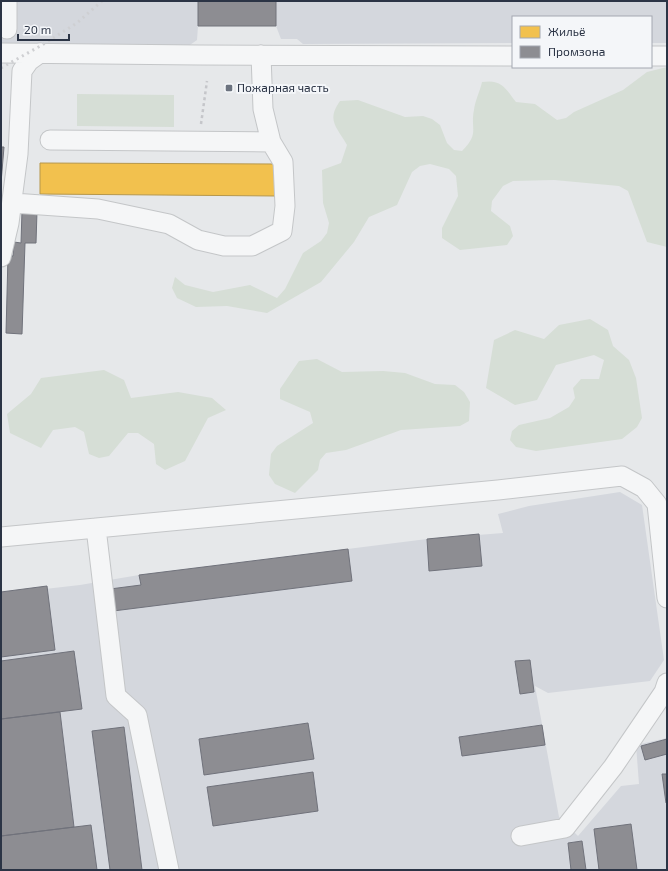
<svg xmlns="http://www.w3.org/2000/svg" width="668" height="871" font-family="'Exo 2',sans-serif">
<rect width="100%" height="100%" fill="#e6e8ea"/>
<path fill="#d4d7dd" d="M1,1H667V43H651V17H513V43L303,44L297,39H281L276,26H198L197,40L187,47L1,44Z
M620,492L642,505L664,660L650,681L548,693L535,686L559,817L578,836L621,786L639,784L636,745L667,738V870H1V594L80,585L139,575L427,539L503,533L498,514L529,506Z"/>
<path fill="#d6ded6" d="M667,67V247L647,242L628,191L619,186L554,180L513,181L503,186L492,201L491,211L510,226L513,236L507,245L460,250L442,238V228L458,196L456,176L449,169L430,164L420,166L412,172L397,205L369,217L354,242L321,282L267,313L227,306L196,307L177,298L172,288L175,277L185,285L213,292L250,285L277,298L285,289L303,253L321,241L327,233L329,223L323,203L322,170L341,163L347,145C337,127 326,121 340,101L358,100L405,117L423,116L432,119L440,125L447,143L454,150L462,151C480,133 470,129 474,110C475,101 480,91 482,82C502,79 505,88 516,102L535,104L557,120L566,118L574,112L623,90L647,72Z
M77,94L174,95V127L77,126Z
M590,319L608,330L613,346L629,360L636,378L642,418L637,427L622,439L536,451L516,447L510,440L512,431L519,425L550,418L569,407L575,398L573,388L581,379H599L604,360L594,355L556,365L537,400L515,405L486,388L494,340L515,330L544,339L559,325Z
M317,359L342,372L383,371L405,373L435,384L455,385L464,392L470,402L469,421L460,426L401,430L346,450L326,453L320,460L318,470L295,493L275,484L269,475L271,454L277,446L313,423L310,412L280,399V389L299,361Z
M104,370L124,380L131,398L178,392L212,398L226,410L208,418L185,461L165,470L156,464L154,444L138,433H128L109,456L99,458L89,454L84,432L75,427L53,430L41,448L10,433L7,414L31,394L41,378Z"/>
<path fill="#f2c14e" stroke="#b6974b" d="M40,163L276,164V196L40,194Z"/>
<path fill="#8d8d92" stroke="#70727b" d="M198,1H276V26H198Z
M1,147H4L1,183Z
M22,211H37L36,243H25L22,334L6,333L8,256H13L14,242L21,243Z
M479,534L482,566L429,571L427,539Z
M348,549L352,581L113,611L110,589L141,585L139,575Z
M47,586L55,650L1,657V592Z
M74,651L82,709L1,719V661Z
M530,660L534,692L520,694L515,661Z
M60,712L74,827L1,836V719Z
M308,723L314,759L204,775L199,739Z
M542,725L545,745L462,756L459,737Z
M124,727L142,870H110L92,731Z
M667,739V754L645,760L641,746Z
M313,772L318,811L213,826L207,787Z
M662,774H667V802L666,803Z
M631,824L637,870H599L594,829Z
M91,825L97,870H1V836Z
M582,841L586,870H571L568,843Z"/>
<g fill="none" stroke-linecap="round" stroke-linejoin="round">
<defs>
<path id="minor" d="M7,29V1
M1,53L199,55L513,56
M651,56H667
M50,140L271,142
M13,203L98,209L169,224L198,240L224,246H252L282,231L285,206L283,162L271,142L263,109L261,55
M1,257L9,223L18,154L22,71L29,61L40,53
M96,528L116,696L137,715L169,870
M1,537L498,490L622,476L644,488L657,504L667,598
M521,836L565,828L613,767L664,692L667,683"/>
</defs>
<use href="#minor" stroke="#c4c6c8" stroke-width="21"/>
<path stroke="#c5c6ca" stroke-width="2.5" stroke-dasharray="3 3" stroke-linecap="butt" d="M201,124L207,81"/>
<use href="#minor" stroke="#f5f6f7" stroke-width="19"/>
<path stroke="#cecfd2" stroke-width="3" stroke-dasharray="2 4" stroke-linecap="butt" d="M1,68L42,45L77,23L102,1"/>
</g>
<rect fill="#6c737f" stroke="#f4f6f9" stroke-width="1.5" x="225" y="84" width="8" height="8" rx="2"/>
<g text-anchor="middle" stroke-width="4" stroke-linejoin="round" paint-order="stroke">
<g font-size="12" fill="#2b3445" stroke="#f4f6f9" text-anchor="start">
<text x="237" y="92">Пожарная часть</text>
</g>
</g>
<rect width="668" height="871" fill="none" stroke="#2b3445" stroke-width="4"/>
<rect x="512" y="16" width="140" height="52" fill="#f4f6f9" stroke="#a4a8b1"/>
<rect x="520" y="26" width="20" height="12" fill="#f2c14e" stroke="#a4a8b1"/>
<text x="548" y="36" font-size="12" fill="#2b3445">Жильё</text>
<rect x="520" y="46" width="20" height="12" fill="#8d8d92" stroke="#a4a8b1"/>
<text x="548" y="56" font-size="12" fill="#2b3445">Промзона</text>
<path d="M18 34v6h51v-6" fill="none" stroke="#2b3445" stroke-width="2"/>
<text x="24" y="34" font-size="12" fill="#2b3445" stroke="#f4f6f9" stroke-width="3" paint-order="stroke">20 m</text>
</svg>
